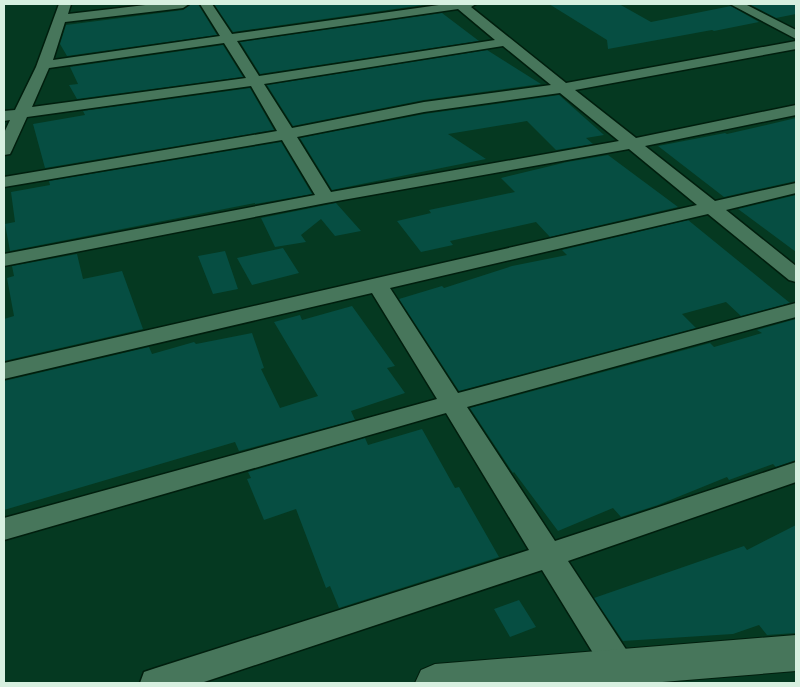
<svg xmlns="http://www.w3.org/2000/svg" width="800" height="687" font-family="Montserrat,sans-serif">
<rect width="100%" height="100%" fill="#053921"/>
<path fill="#064e42" d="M191,4H198L217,35L67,56L60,44L66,25L183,10Z
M214,4H430L233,32Z
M549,4H619L651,22L731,6L759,22L714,31L712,30L608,49L607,40Z
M749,4H796V14L776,18Z
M442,13L479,41L260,74L240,42Z
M223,45L243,77L77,99L69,85L78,84L70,67Z
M487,50L541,84L424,100L293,126L267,85Z
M250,88L274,130L45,168L33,124L85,115L83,111Z
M559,95L604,135L586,138L593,144L556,150L527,121L448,134L486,159L332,190L300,138L424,114Z
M796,118V181L724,197L658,146L725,133L727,134Z
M281,142L312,194L255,204V203L10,251L5,224L15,222L11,192L50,185L49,181Z
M608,155L678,207L550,237L536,222L450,241L453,245L421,252L397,221L431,213L429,210L515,192L501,178L567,162Z
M796,195V252L738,209Z
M336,203L361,231L335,236L321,219L301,235L306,242L275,247L261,218Z
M688,220L790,303L741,316L726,302L682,314L696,328L459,391L399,299L442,286L444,288L512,266L567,255L562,250Z
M283,248L299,273L252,285L237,258Z
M225,251L238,289L213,294L198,256Z
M77,254L83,279L122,271L143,329L4,361V319L14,316L7,278L14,276L12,266Z
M352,306L395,366L387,368L405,393L351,411L355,420L239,451L235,442L4,510V381L149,347L152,354L194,342L196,344L252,333L264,368L261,369L280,408L318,396L274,322L300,315L302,320Z
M796,319V460L776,467L773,464L729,480L727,477L658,505L621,517L613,508L558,531L514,472L513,473L470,408L710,343L714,347L762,333L757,330Z
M422,429L455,488L459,487L499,557L339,608L330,586L326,588L296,509L264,520L247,479L251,478L248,472L365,438L368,445Z
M796,525V633L767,635L759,625L733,634L623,641L594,598L744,546L747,550Z
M519,600L536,627L510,637L494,609Z"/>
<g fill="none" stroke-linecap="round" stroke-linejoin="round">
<defs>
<path id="minor" d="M59,4H71L68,14L154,4H189L183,8L65,22L53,60L220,36L200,4H212L232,34L446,4H476L471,7L566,83L796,41V49L575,90L636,138L796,105V115L645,146L715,201L796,183V193L726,210L796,266V282L789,280L708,214L390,288L458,393L796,303V317L467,407L555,541L796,462V482L568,561L631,657L636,668L631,679L620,683L609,679L542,570L201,683H140L144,672L156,668L529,550L446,413L4,540V518L437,399L372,293L4,379V363L697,205L629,149L326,203L4,266V254L315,195L282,140L4,187V177L277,131L251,86L27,117L12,150L10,154L4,155V133L10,120L4,121V111L15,110L36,67ZM458,9L495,40L259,76L237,41ZM224,43L246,78L32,107L49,68ZM503,46L551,85L424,102L292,128L264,84ZM560,93L619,141L331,192L297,137L424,112Z
M730,4H745L796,30V39Z"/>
<path id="tertiary" d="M796,635V671L650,683H415L421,670L435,664Z"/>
</defs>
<use href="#minor" stroke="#001e0d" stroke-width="3"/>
<use href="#tertiary" stroke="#001e0d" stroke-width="2"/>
<use href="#minor" fill="#47765b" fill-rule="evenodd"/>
<use href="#tertiary" fill="#47765b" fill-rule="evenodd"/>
</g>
<rect width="800" height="687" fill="none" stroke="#d7f0e0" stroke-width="10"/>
</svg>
